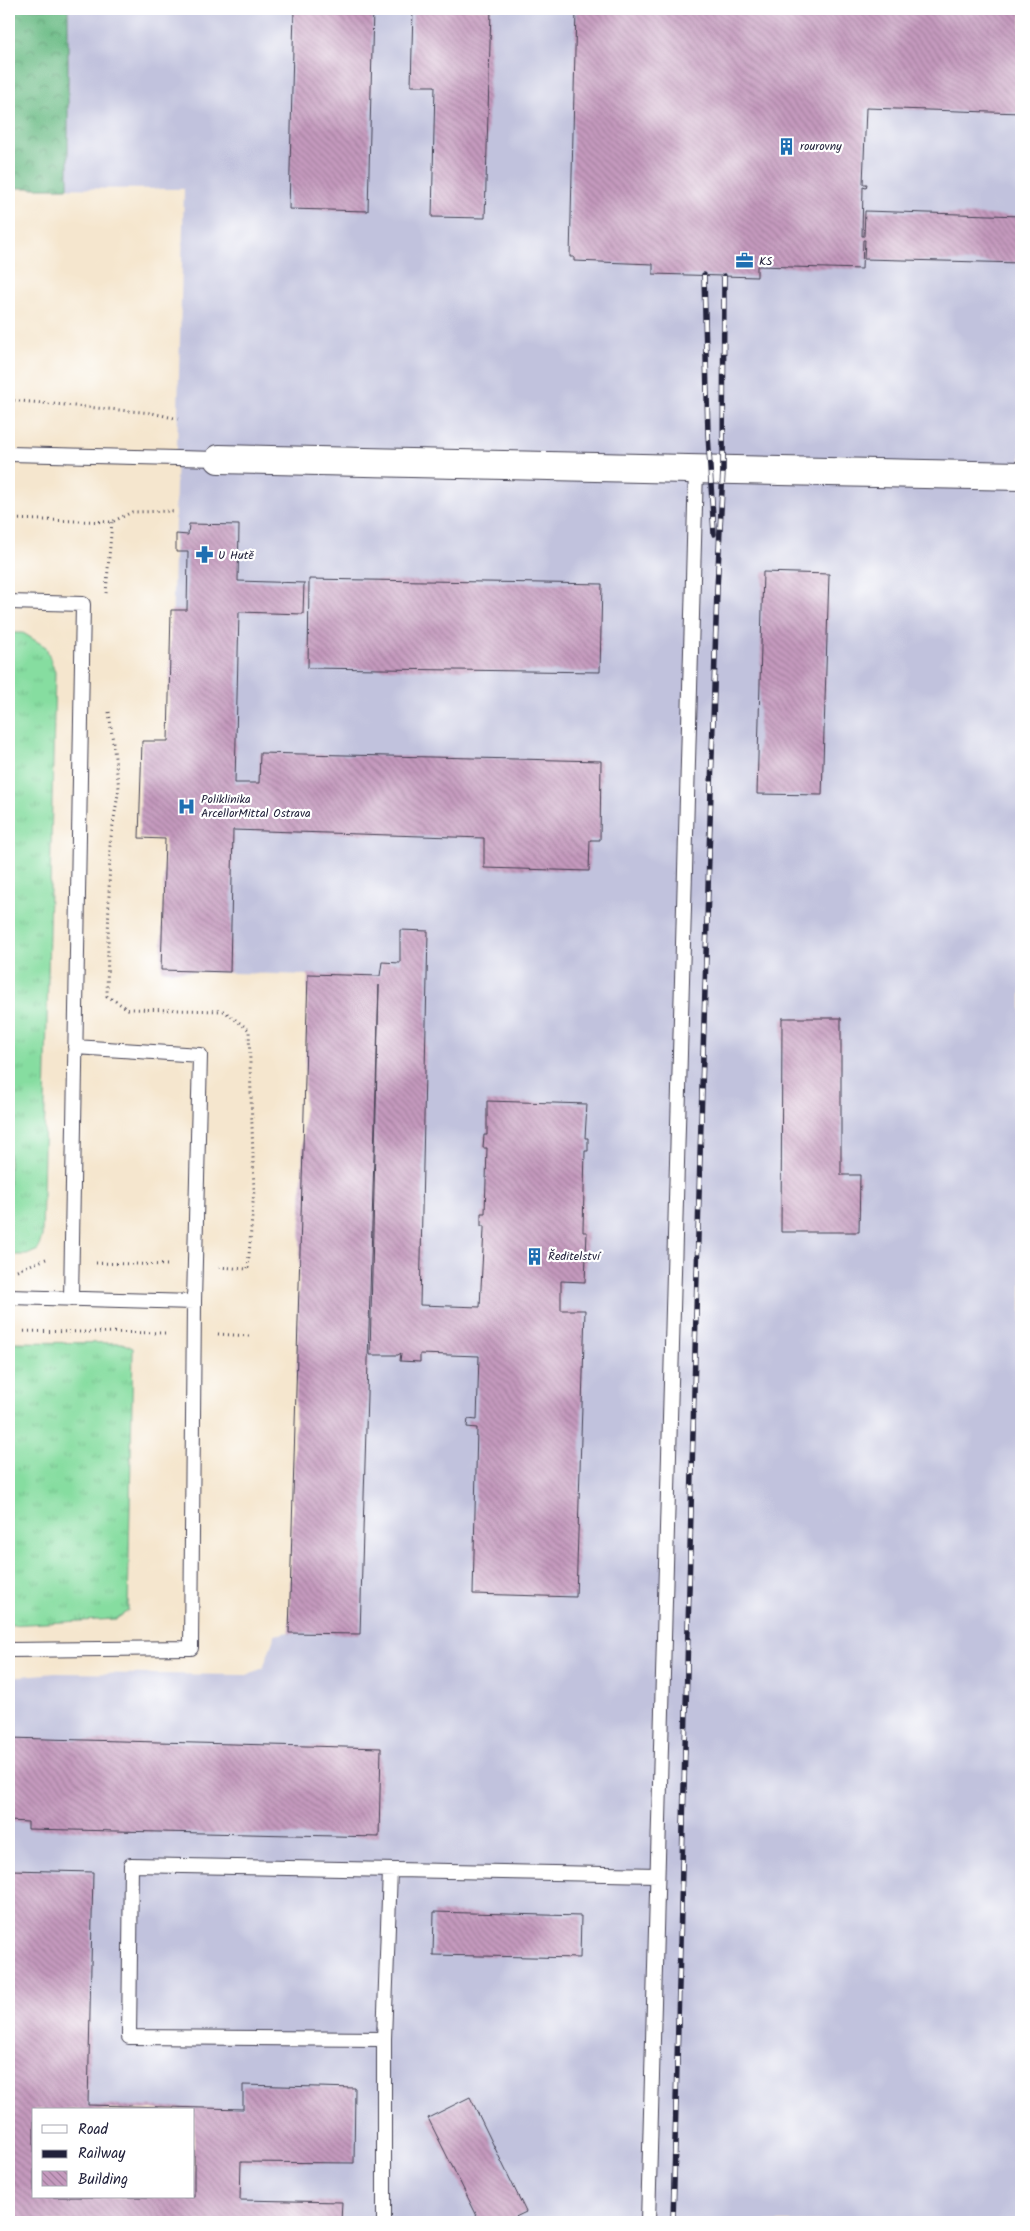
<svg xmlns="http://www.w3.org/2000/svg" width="1030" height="2231" font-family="Kalam,sans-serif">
<defs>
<pattern id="grass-tufts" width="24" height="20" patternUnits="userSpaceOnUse" patternTransform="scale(1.25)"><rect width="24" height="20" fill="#86dda0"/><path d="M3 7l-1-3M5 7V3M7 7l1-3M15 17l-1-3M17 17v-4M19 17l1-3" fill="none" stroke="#73bd8b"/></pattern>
<pattern id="forest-crowns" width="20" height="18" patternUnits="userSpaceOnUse" patternTransform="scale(1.25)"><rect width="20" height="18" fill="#6cbc86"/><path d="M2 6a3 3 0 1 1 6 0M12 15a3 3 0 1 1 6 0" fill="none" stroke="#58986f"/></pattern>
<pattern id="building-back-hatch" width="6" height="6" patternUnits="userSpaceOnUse" patternTransform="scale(1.25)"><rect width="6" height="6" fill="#c59abe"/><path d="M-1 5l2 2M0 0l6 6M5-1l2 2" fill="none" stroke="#a07d9c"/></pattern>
</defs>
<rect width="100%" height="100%" fill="#fff"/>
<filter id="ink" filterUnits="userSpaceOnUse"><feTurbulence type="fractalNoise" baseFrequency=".02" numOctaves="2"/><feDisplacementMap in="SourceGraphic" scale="10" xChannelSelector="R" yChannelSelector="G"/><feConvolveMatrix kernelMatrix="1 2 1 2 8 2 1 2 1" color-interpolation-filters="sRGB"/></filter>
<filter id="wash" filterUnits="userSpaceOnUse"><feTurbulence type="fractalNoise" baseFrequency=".0096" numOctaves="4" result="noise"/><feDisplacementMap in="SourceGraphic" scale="20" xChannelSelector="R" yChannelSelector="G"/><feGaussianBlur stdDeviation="1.12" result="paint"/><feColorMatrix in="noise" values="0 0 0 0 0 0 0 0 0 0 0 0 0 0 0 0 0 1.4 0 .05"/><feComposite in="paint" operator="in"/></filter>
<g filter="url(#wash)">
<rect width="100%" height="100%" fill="#f5e6ce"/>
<path fill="#c1c2dd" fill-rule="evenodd" d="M9,9H1021V2222H9V1677L56,1673L247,1675L263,1668L275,1635L289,1632L308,975L163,971L165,839L139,838L142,743H169L184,189L9,188ZM34,2110H194V2197H34Z"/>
<path fill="url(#grass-tufts)" stroke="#54806e" d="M9,633H23L46,647L55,672L42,1236L38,1250L27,1255H9Z
M9,1342L122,1343L133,1348L128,1611L116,1619L9,1625Z"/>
<path fill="url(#forest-crowns)" stroke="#476f60" d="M9,9H68V188H9Z"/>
<g id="blocks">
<path fill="url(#building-back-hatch)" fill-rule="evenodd" d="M294,9H373L368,211L289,209Z
M413,9H491L485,218L432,217L435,86H411Z
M576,9H1021V113L866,108L863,184H867L866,188L863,187L862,236H864L865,211L1021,216V263L864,259L865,240H863L862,269L757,266V277L653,274V264L574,261V257H570Z
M189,524L239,525L238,581L304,583L303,614L239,612L235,783H259L260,753L601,761L600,840H590L589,871L484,868V838L233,830L230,972L161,970L165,839L139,838L142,741H168L171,610H187L188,552H176V534L188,535Z
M763,572L829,574L822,795L757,794Z
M309,579L602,584L600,672L308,668Z
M400,930L428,931L420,1305L480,1307L484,1229V1226H481V1213H485L487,1148H483L484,1135H487V1101L587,1104L585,1138H588V1151H585L583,1229V1232H587L585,1282L561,1281V1310H585L576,1597L473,1594L477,1428L467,1427L468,1419L477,1420L479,1356L420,1354V1362L400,1361L401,1353L398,1355H370L379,985L360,1634L289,1633L308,974L380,976L382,962L400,963Z
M782,1018H841V1175H860L859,1232H781Z
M9,1738L381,1748L379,1837L28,1829V1822L9,1821Z
M11,1870L93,1872L88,2105L243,2109V2085L355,2088L354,2163L241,2162L240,2200L342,2202L341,2222H9V1946ZM34,2110H194V2197H34Z
M434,1912L581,1916L580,1958L433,1955Z
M470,2097L526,2212L505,2222H480L428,2118Z"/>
</g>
</g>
<g filter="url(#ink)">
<use href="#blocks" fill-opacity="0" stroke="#423f51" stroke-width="1"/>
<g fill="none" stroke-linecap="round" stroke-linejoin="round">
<defs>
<path id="lane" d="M9,454L219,459
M9,602L83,604L71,1299
M9,1297L194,1302
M9,1650L191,1648L194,1302L200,1055L75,1047
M384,2039L390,1870
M384,2222V2039L129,2037L131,1865L657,1875
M648,2222L696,469"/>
<path id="street" d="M219,459L1021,476"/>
</defs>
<use href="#lane" stroke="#423f51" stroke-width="16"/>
<use href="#street" stroke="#423f51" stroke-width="30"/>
<path stroke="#423f51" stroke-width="3" stroke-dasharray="1 4" stroke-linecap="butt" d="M9,400L152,413L178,419
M9,519L112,522L132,512L175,511
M106,593L112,522
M109,712L119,788L110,843L107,996L128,1009L224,1011L249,1030L254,1190L248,1269L218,1267
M96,1263L170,1265
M17,1270L46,1259
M9,1331L169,1333
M218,1334L249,1336"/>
<use href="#lane" stroke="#fff" stroke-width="14"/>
<use href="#street" stroke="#fff" stroke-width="28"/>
<defs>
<path id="rail" d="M704,275L708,434L714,534
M673,2222L700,1156L717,589L723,470L724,276"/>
</defs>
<use href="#rail" stroke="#22223b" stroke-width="5.5"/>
<use href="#rail" stroke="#fff" stroke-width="4" stroke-dasharray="11" stroke-linecap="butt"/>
</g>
</g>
<defs>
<symbol id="building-bare" viewBox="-9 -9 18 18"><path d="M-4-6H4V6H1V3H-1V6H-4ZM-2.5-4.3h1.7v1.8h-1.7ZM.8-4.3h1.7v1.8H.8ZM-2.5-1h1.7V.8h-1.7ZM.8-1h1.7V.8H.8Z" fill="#1f6fb2" stroke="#fff" stroke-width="2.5" paint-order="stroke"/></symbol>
<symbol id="office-bare" viewBox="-9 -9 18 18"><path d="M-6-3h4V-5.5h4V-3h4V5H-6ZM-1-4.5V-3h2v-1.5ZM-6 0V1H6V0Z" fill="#1f6fb2" stroke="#fff" stroke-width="2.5" paint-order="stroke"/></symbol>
<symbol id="pharmacy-bare" viewBox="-9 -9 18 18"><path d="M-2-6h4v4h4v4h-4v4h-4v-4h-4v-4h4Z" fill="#1f6fb2" stroke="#fff" stroke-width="2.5" paint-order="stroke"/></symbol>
<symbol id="hospital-bare" viewBox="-9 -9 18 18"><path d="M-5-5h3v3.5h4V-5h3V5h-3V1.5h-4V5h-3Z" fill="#1f6fb2" stroke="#fff" stroke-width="2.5" paint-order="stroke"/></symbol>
</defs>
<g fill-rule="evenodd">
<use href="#building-bare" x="774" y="134" width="25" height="25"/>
<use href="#office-bare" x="732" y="248" width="25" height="25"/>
<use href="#pharmacy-bare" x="192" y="542" width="25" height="25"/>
<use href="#hospital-bare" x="174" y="794" width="25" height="25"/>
<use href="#building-bare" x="522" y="1244" width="25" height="25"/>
</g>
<g text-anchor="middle" stroke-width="4.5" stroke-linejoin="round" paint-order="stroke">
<g font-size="12" fill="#22223b" stroke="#fff" text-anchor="start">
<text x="800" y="150">rourovny</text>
<text x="759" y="265">KS</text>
<text x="218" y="559">U Hutě</text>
<text x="201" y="803">Poliklinika<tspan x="201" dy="14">ArcellorMittal Ostrava</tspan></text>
<text x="548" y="1260">Ředitelství</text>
</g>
</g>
<rect width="1030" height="2231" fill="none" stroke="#fff" stroke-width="30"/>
<rect x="32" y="2108" width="162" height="90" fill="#ffffff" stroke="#a7a7b1"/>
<rect x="42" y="2125" width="25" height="8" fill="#ffffff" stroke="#a7a7b1"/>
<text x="78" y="2134" font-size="15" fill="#22223b">Road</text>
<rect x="42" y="2150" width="25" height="8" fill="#22223b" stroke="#a7a7b1"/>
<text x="78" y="2158" font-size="15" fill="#22223b">Railway</text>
<rect x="42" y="2171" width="25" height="15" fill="url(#building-back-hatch)" stroke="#a7a7b1"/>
<text x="78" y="2184" font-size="15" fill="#22223b">Building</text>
</svg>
